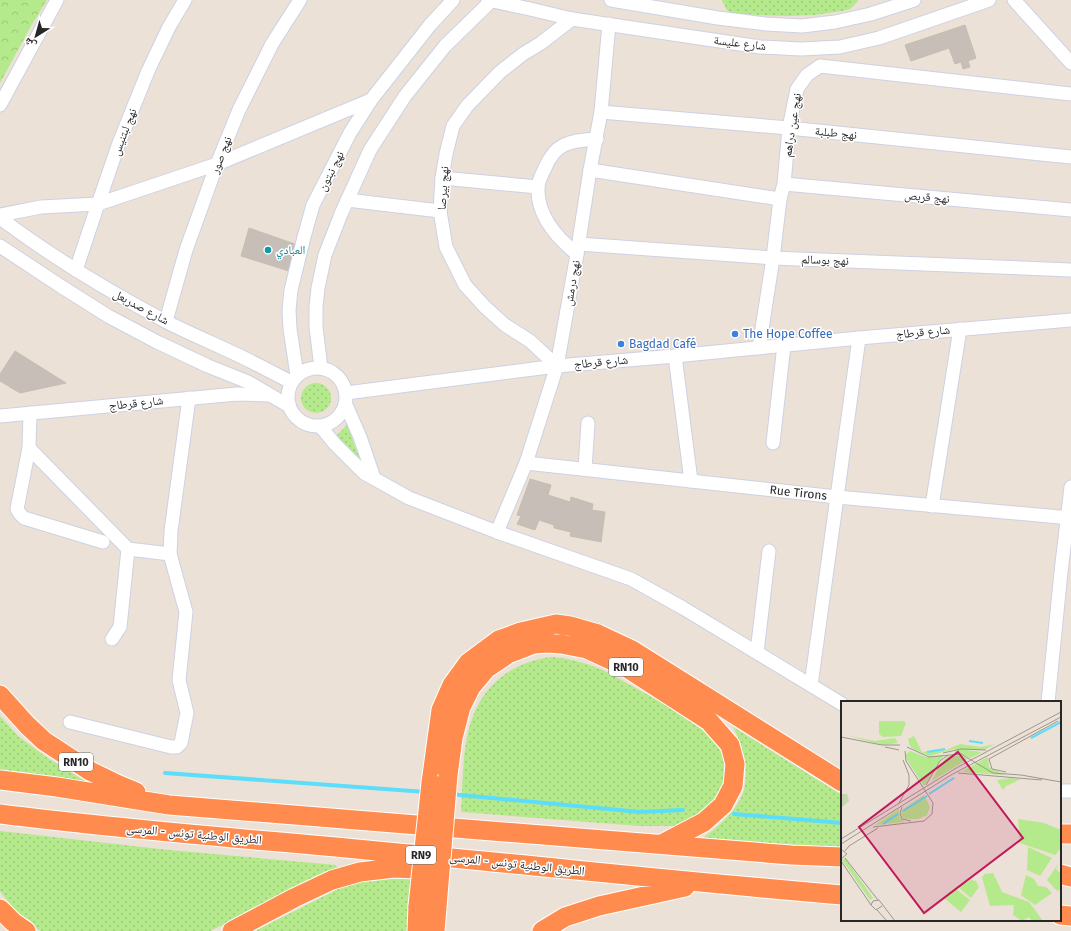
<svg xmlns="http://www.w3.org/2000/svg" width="1071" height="931" font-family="'Fira Sans','Noto Naskh Arabic',sans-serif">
<defs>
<pattern id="grass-dots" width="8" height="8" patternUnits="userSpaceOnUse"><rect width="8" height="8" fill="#b4e98c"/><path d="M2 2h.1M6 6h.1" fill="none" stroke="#9bc879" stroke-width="1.8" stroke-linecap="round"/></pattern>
<pattern id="forest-crowns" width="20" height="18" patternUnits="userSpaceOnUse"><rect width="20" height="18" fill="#b4e98c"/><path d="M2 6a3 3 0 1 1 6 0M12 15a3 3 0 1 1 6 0" fill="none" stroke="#9bc879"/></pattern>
</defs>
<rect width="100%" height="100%" fill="#ece1d6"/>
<path fill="url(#grass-dots)" d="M722,0H858V1L850,9L842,11L815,15L788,16L758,15L731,13L727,10L723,3Z
M301 398a15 15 0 1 1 30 0a15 15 0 1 1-30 0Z
M349,423C351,432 352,442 357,451C360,456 363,461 364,466L336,436Z
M552,657L568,659L587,664L603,670L659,701L701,729L711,738L719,748L725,761V780L722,792L707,810L678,826H640L461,812C464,763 460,707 504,675C519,664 535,659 552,657Z
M0,716L18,736L46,757L88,783L0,772Z
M733,727L842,795V851L703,840L704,837C719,827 739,808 744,790C749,768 743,746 733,727Z
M0,831L169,850L336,865L337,868L288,891L251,911L210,931H41L34,927L21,917L9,903L0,891Z
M379,877H413L410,931H255L342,887L359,882Z"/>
<path fill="url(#forest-crowns)" d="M0,0H47L31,26L0,83Z"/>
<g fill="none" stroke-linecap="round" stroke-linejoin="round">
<path stroke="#5cdefb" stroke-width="4" d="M165,773L426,792
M450,794L640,812L683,810
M734,814L842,823"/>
</g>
<path fill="#c6beb7" stroke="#c7bdb0" d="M965,25L976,58L968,61L970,67L963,69L961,62L955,64L949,48L911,61L905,45Z
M249,228L295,244L289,271L241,256Z
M15,351L66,383L20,393L0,381V374Z
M530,479L551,485L548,495L570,502L571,497L593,504L592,510L605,512L601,542L570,536L571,532L554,528V525L539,520L535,530L517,524L521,516L517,515Z"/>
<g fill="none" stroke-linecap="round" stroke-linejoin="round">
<defs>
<g id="minor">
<path d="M488,0L530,9L572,19L760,47L801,49L840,47L879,38L989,0"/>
<path d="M611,0L718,18L766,24L802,26L835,22L871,14L914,0"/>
<path d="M1014,0L1071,63"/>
<path d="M0,105L57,0"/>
<path d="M601,112L789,128L1071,157"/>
<path d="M590,170L780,199"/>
<path d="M442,178L538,187"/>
<path d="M784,184L1071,210"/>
<path d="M347,200L440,211"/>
<path d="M0,215L41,207L98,204L217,164L371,100"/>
<path d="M0,218C52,257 108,291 165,321C194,336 225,348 254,363C266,369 279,376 291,382"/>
<path d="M579,244L773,258L1071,270"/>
<path d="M0,246L62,287L108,316L157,342L208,366L248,382L289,406"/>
<path d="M577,254C557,238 537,215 538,188C538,181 542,174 545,168C549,158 554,150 564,145C574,140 585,140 597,139"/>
<path d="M76,270L98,204L119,143L148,71L169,27L185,0"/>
<path d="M166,321L186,250L217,164L239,110L272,44L300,0"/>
<path d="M759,348L773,258L780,199L784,184L789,128L797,89L807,75L820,66L1071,94"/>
<path d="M675,356L691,481"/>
<path d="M557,366L530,341L505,325L485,307L465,285L446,247L440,211L442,178L446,154L453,126L467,106L500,72L523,54L541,43L572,19"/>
<circle cx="317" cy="397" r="29"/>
<path d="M321,368L316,327V307L318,288L325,255L341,214L370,150L405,96L445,46L492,0"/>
<path d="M297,375L290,329L289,310L291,290L304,237L313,205L350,133L371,100L430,25L453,0"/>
<path d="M346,393L557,366L675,356L859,338L1071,320"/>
<path d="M346,405L360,437L374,478"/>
<path d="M30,413L29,448L17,509L20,514L24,518L103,542"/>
<path d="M0,416L237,394L268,395"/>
<path d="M321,427L334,443L364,473L409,498L497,532L631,579L683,608L842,704"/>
<path d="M773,443L784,345"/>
<path d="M29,448L128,549L170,554"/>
<path id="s1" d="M526,463L837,497L1071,518"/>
<path d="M585,469L588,423"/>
<path d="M932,506L960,329"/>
<path d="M497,532L526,463L557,366L577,254L590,170L601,112L609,24"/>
<path d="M112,639L120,627L128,549"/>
<path d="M757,652L769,551"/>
<path d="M811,685L859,338"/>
<path d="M1048,702L1061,572L1071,487"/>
<path d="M70,722L171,747H177L181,743L187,713L179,680L186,612L170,554L171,531L189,398"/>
<path d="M1060,791H1071"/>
</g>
<path id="highway" d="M0,695L27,725L44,741L90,771L119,785L136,792
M448,775L453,738L461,707L471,687L486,669L508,654L534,644L547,643L561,644L587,649L624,666L709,721L730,745L735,764L733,786L723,805L704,822L662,844
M0,780L57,787L169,805L791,855L842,857
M431,783L441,710L452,685L468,663L499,640L521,632L556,624L570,626L598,634L632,650L842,782
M0,814C125,830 251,839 377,851C532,865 687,882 842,895
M1060,834H1071
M1060,874L1071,877
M0,909L13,922L26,931
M1060,915L1071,916
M232,931L294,898L332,880L360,872L394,868L439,870
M417,931L418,906
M435,931L437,907
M542,931L565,917L599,906L685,887"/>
</defs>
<use href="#minor" stroke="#ccd2e2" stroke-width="15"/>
<use href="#highway" stroke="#fff" stroke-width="21"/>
<use href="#minor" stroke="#fff" stroke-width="13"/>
<use href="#highway" stroke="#ff8b4e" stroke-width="19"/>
<defs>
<path id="highway-bridge" d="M418,906L431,783
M437,907L448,775"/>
</defs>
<use href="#highway-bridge" stroke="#fff" stroke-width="21" stroke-linecap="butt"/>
<use href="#highway-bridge" stroke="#ff8b4e" stroke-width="19"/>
</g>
<circle fill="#0f9aa8" stroke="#fff" stroke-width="1.5" cx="268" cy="250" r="4"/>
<g fill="#3f7fe0" stroke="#fff" stroke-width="1.5">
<circle cx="735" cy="334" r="4"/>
<circle cx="621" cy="344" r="4"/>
</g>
<g text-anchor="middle" stroke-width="3" stroke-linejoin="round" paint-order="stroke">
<g fill="#fff" stroke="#686868" stroke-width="1">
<rect x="609" y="658" width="34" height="18" rx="3"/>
<rect x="59" y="753" width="34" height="18" rx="3"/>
<rect x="406" y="846" width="30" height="18" rx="3"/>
</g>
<g font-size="11" font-weight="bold" fill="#272727">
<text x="626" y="671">RN10</text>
<text x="76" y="766">RN10</text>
<text x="421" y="859">RN9</text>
</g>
<g font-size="12" fill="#272727" stroke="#fff">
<text transform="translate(740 43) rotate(7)" y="4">شارع عليسة</text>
<text transform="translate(792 125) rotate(-81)" y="4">نهج عين دراهم</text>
<text transform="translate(124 132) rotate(-69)" y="4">نهج لبتنيس</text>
<text transform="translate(836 133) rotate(6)" y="4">نهج طبلبة</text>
<text transform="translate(221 155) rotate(-69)" y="4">نهج صور</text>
<text transform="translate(331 171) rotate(-63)" y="4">نهج نبتون</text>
<text transform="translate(443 188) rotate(-86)" y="4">نهج بيرصا</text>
<text transform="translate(927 197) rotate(5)" y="4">نهج قربص</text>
<text transform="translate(825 260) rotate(2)" y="4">نهج بوسالم</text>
<text transform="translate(572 283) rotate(-80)" y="4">نهج درمش</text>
<text transform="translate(141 307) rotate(28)" y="4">شارع صدربعل</text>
<text transform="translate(923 332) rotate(-5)" y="4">شارع قرطاج</text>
<text transform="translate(601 362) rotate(-5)" y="4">شارع قرطاج</text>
<text transform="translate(136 403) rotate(-6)" y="4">شارع قرطاج</text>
<text dy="4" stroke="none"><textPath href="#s1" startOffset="274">Rue Tirons</textPath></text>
<text transform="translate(194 834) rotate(5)" y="4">الطريق الوطنية تونس - المرسى</text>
<text transform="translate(517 864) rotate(6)" y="4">الطريق الوطنية تونس - المرسى</text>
</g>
<g font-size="12" fill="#0d838f" stroke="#fff" text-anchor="start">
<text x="276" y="254">العبادي</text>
</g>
<g font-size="12" fill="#366cbe" stroke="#fff" text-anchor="start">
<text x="743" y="338">The Hope Coffee</text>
<text x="629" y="348">Bagdad Café</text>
</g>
</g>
<g transform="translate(841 701)">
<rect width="220" height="220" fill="#ece1d6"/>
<path d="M38,20H62L65,22L60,35L42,36L38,33ZM8,35L34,40L54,37L57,42L42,44ZM73,35L81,51L105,49L119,43L140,46L155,43L142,49L112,48L89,55L74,49L69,45L67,38ZM116,48L141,51L130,57L114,51ZM69,50L85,56L103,54L83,85L66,59L64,54ZM107,55H121L127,58L91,80L99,63ZM147,56L148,66L164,74L120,71ZM170,77L180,78L165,85L162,89L156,79ZM83,94L89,106L86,114L77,118H63L60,114L62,108ZM58,108V116L64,121L34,124ZM187,146L211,157L199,175L186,169ZM4,157L32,197L29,199L1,159ZM217,163L215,168L220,173V188L216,190L206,179ZM152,172L161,191L188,201L202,220H191L188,216L181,220L172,214L173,204L149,205L141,176L144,173ZM185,174L193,178L197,185L205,186L211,192L194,204L180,194ZM130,179L135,180L138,186L130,197L117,186ZM114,187L129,199L120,211L103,197Z" fill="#b4e98c"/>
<path d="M177,118L203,122L220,129V147L214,154L179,142Z" fill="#b4e98c"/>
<path d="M0,93H6L8,100L0,107Z" fill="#c5d7ac"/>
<path fill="none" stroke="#5cdefb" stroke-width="2" d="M190,37L220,21M128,40L142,42M86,51L104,48M88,93L113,77M62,110L86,95M42,123L57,113"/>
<path fill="none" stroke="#9d9790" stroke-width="1" d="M0,36L41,44H59M44,46L58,49M66,46L88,56L120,53L152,72L180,74L220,81M102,52L120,48L145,49M165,71L151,68L148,58L217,20M117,72L201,79M85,84L99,60L107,54M58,102L68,84V74L62,59M61,106L59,113L61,118L70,120M32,126L83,120L91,113L92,102L65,60L64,50M0,138L117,66L220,11M0,143L110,74L220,16M0,148L6,153L0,158M4,150L8,145L37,127M4,157L37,199M0,160L30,204M41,205L35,209L30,204L32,200L38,199L54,220M36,209L46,220"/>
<path fill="#c2185b" fill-opacity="0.15" stroke="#c2185b" stroke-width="2" d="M117,51L182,137L83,212L18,126Z"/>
<rect width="220" height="220" fill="none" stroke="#272727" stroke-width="2"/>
</g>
<g transform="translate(36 36) rotate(217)" stroke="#ffffff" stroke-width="3" paint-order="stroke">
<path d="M0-3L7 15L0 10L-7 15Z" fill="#272727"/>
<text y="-6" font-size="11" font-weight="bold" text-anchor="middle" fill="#272727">ش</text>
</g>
</svg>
